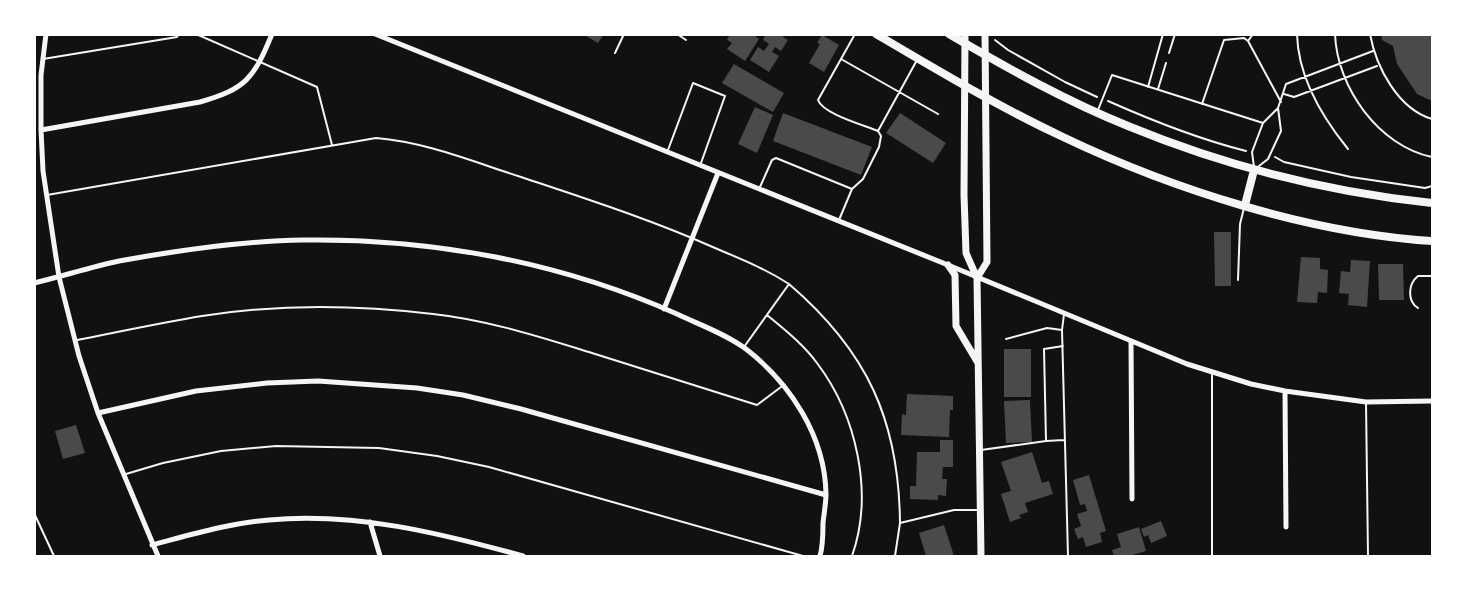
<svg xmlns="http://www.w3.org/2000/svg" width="1467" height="591" font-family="'Open Sans',sans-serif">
<rect width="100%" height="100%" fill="#111"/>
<path fill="#4a4a4a" d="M583,34H604L598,43Z
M730,34H752L759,39L745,61L727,49L732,43L727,40Z
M766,34H785L783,37L788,40L781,51L775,47L772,52L779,56L769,72L750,60L758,47L764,51L769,44L763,40Z
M1381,34H1432V101L1417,94L1397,64L1393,46L1382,40Z
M822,35L839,45L824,72L809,63L820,44L817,43Z
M734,64L784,93L773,112L722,83Z
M755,107L773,115L757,153L738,144Z
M783,113L872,147L861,175L773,141Z
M900,113L946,143L933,163L886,133Z
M1214,232H1231V286H1215Z
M1301,257L1320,258V269L1328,270L1327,293L1318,292L1317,303L1297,302Z
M1351,260L1370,261L1367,307L1348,305L1349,294L1339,293L1341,271L1350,272Z
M1378,264H1403L1404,300H1379Z
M1004,349H1031V397H1004Z
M907,394L953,396V410H950L949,437L901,435L902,414L906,415Z
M1030,400L1032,442L1006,443L1004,401Z
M76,425L85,453L63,459L55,431Z
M940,440H953V467H943L942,479H947L946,496L938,495V500L910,499V486H916L917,452H940Z
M1032,452L1042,483L1049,481L1053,494L1025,503L1028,512L1019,515L1021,518L1010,522L1001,494L1011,491L1001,462Z
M1089,475L1106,531L1100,533L1102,542L1086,547L1083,537L1078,539L1074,529L1081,526L1077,514L1087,511L1085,504L1080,505L1073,480Z
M1161,521L1167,536L1151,543L1148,535L1144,537L1141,529Z
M944,525L954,556H926L919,533Z
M1139,527L1146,551L1129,556H1114L1112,550L1121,547L1117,534Z"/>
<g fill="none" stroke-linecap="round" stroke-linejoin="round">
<path stroke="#f5f5f5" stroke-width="2" d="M995,40L1008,50L1065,82L1097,97
M1108,101C1153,121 1198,139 1246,151
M1275,157L1284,162L1351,177L1425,188L1432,186"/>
<path stroke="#f5f5f5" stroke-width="2" d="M196,34L317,87L332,145
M677,34L686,40
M855,34L818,100C823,114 864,125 878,131L917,60
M1297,34C1298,77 1322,117 1348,149
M1335,34C1337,88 1379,146 1432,157
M1370,34C1376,67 1398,109 1432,119
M1248,41L1253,34
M615,53L624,34
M1169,53L1175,34
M43,59L177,37L179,34
M841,59L938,114
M1148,87L1163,34
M1158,89L1166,63
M1284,94L1294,97L1377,66
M1202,104L1224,40L1244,38L1248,41L1281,102
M1098,110L1112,75L1263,123
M668,150L693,83L725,96L701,163
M1259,166L1268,159L1281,131L1278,108
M1254,167L1252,152L1263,123L1278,108L1286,84L1373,51
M760,187L772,160L776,158L852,189
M47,195L376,138C426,142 474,162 521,177C587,199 652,220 715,248C741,259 766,269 789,284
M839,220L852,189L863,179L879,147L881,136L878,131
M1238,280L1240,224L1244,208
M1418,308C1407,301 1408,284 1418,276H1432
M1064,314L1062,330L1068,556
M767,315C785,330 803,344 817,363C857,416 874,494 852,556
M1006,339L1047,328L1062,330
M77,340C118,332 160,323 202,316C277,304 358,305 433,314C488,320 540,337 592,353C647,370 702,388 757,405L781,387
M1063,346L1044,349L1046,441L1064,440
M744,347L789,284C867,351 899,420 900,523
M1366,402L1368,556
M981,450L1046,441
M126,474L163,463L221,451L276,446L379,448L437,456L489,467L803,556
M34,513L54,556
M895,556L900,523L954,510H979
M1212,556V372"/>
<path stroke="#f5f5f5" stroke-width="5" d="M46,34L41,75V130L43,171L59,277L79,356L98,413L158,556
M375,34L948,265L1187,364L1251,384L1285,391L1366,402L1432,401
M41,130L200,102C246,89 254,78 272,34
M34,283C63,276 91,267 119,261C180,250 242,241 303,240C431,238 560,262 677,314C700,325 726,334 746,349C790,383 825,436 826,494C826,503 824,513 823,523C823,534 823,546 820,556
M664,309L718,173
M1131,341L1132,499
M1285,391L1286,527
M98,413L196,391L267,383L318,381L417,388L463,395L521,409L826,495
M370,522L380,556
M152,545C190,535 229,523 269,520C355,512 440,533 523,556"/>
<path stroke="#f5f5f5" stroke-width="7" d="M965,34L964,195L966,253L977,278L981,556
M948,265L955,275L956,326L978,363
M977,278L987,262L985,34"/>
<path stroke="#f5f5f5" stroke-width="8" d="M876,34C937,70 999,107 1063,137C1174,190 1310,233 1432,241
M949,34C1007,68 1066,101 1128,126C1225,166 1328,192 1432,203
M1245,205L1254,170"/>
</g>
<rect width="1467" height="591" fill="none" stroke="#ffffff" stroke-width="72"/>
</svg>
